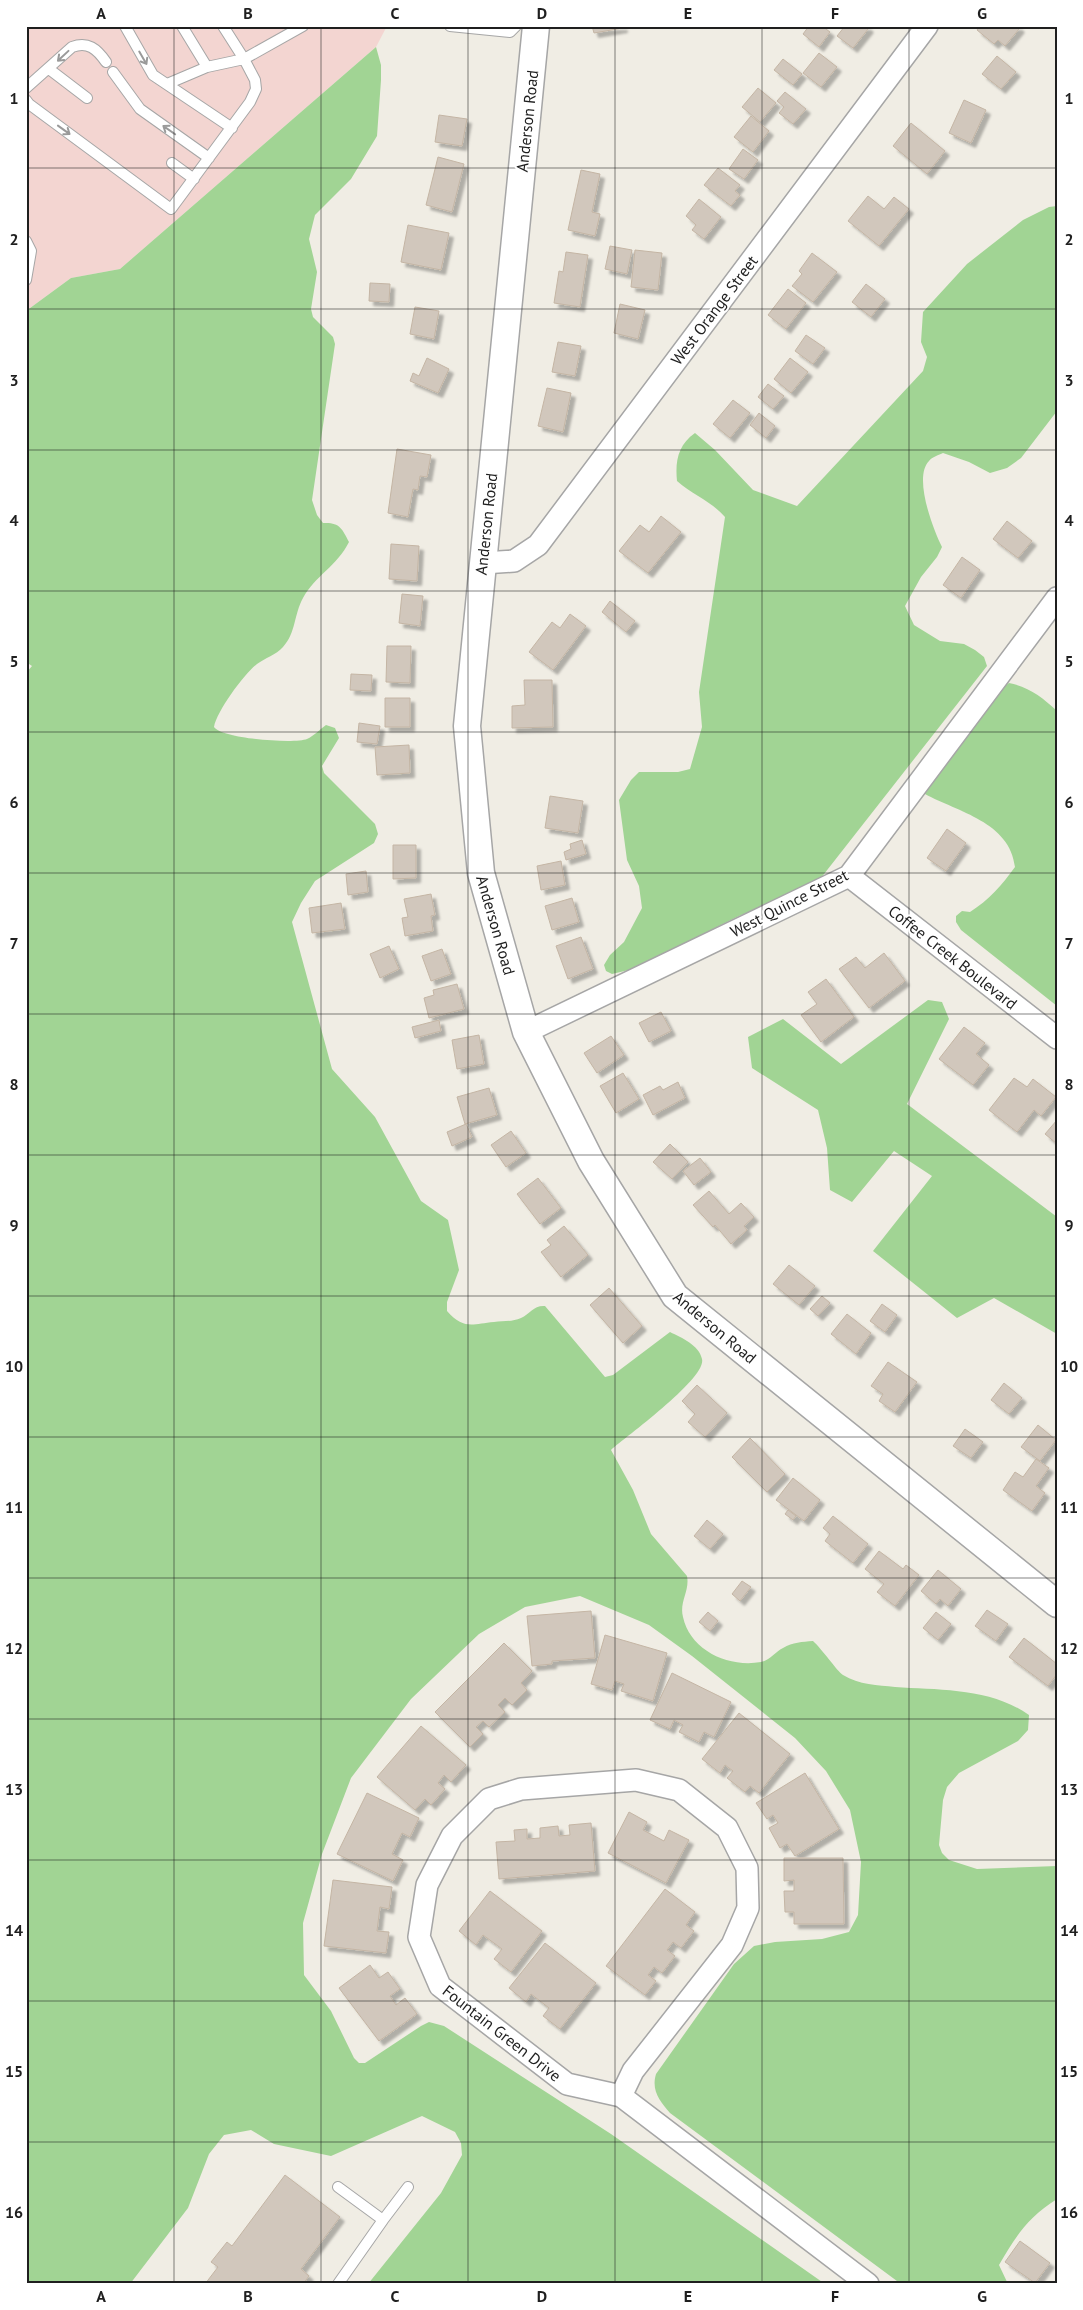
<svg xmlns="http://www.w3.org/2000/svg" width="1083" height="2310" font-family="'PT Sans',sans-serif">
<defs>
<filter id="shadow"><feDropShadow dx="4.5" dy="4.5" stdDeviation="1" flood-color="#0004"/></filter>
</defs>
<rect width="100%" height="100%" fill="#f0ede4"/>
<path fill="#f3d5d1" d="M26,26H387L376,47L120,269L71,278L26,311Z"/>
<path fill="#a1d494" d="M376,47L381,65V80L377,136L351,179L315,215L309,239L317,272L311,309L313,317L333,337L335,344L312,500L317,515L323,523C339,522 342,528 349,542C337,566 315,576 303,598C294,614 296,633 283,647C276,655 265,658 257,664C244,674 217,711 214,727C222,739 295,744 307,739C314,736 320,729 326,725L335,728L339,738L322,766L324,773L375,824L378,834L374,843L315,881L301,903L292,922L332,1069L375,1117L421,1201L448,1220L459,1270L447,1302V1311C464,1330 472,1324 494,1322C503,1321 512,1322 521,1318C530,1314 534,1305 545,1306L605,1377L613,1375L670,1332C682,1338 699,1345 702,1359C707,1378 627,1436 611,1450L633,1490L651,1534L687,1576C690,1591 679,1602 683,1617C690,1650 728,1668 761,1662C770,1660 775,1652 783,1648C793,1642 802,1642 813,1641C822,1649 837,1671 843,1675C859,1685 878,1685 895,1687C940,1690 991,1688 1029,1715L1028,1730L1018,1741L959,1773L947,1787L943,1800L939,1845L942,1853L949,1860L977,1869L1057,1866V2199C1028,2217 1016,2236 999,2265L1008,2284H901L670,2113C660,2101 651,2091 656,2074L734,1964L754,1946L775,1942L822,1939L849,1932L858,1915L861,1862L850,1810L826,1771L795,1738L692,1656L649,1625L580,1596L525,1607L479,1634L411,1699L351,1778L322,1854L303,1923L304,1975L331,2011L354,2058L359,2063H365L421,2026L429,2022L444,2026L611,2134L825,2284H368L441,2193L462,2155L461,2143L455,2132L422,2116L331,2156L274,2144L251,2130L224,2135L209,2154L188,2208L130,2284H26V673L32,666L26,662V311L71,278L120,269Z
M1057,206V411L1021,458L1007,468L990,473L969,462L943,453C939,455 932,457 929,461C913,477 933,529 942,547L937,557L921,577L905,606L914,625L940,641L964,644L975,650L984,657L987,666L817,883L739,916L633,969L612,974L606,971L604,965L610,955L624,942L642,908L639,886L627,860L619,800L631,780L639,772H678L690,769L702,727L699,692L725,517C711,501 693,495 677,481C675,461 678,445 695,433L715,450L753,490L797,506L923,371L927,357L921,342L923,312L967,264L1023,220L1049,207Z
M1009,683C1029,687 1042,697 1057,711V1006L961,930L956,922V916L962,911L970,912C989,900 1002,885 1015,867C1010,822 958,812 925,794V788L995,693Z
M928,1000L942,1002L949,1019L907,1104L1057,1217V1334L994,1298L957,1318L873,1251L932,1176L894,1151L852,1202L830,1190L827,1148L818,1110L752,1068L748,1037L783,1019L841,1064Z"/>
<path fill="#d1c7bc" stroke="#c4b5a4" filter="url(#shadow)" d="M592,26H623V28L594,33Z
M809,26H822L830,32L819,47L803,34Z
M845,26H867L869,28L853,48L837,36Z
M980,26H1018L1020,28L1005,46L998,40L994,44L977,30Z
M819,53L837,67L821,87L803,73Z
M997,56L1016,72L1001,89L982,74Z
M783,59L802,74L793,85L774,70Z
M758,88L776,103L760,122L742,107Z
M785,92L806,109L793,124L779,113L784,107L777,101Z
M964,100L986,110L971,143L949,133Z
M439,115L467,119L462,146L435,142Z
M751,116L769,131L753,152L734,137Z
M911,123L945,151L927,174L893,146Z
M743,149L758,160L744,179L729,169Z
M438,157L464,164L452,212L426,205Z
M718,168L740,185L735,191L740,195L731,206L704,185Z
M581,170L600,174L592,212L600,214L595,236L568,230Z
M868,196L884,209L894,197L909,209L879,246L848,221Z
M699,199L721,217L704,239L692,230L696,225L686,216Z
M408,225L449,233L441,270L401,262Z
M610,246L632,250L627,274L605,269Z
M635,250L662,253L658,290L631,287Z
M566,252L588,255L580,307L554,303L559,271L563,272Z
M812,253L837,272L813,302L792,286L802,274L799,271Z
M370,283L390,284L389,302L369,301Z
M866,284L885,299L871,317L852,302Z
M788,289L806,303L786,329L768,315Z
M620,304L645,310L638,339L614,333Z
M415,307L439,311L434,339L410,334Z
M806,335L825,348L813,364L795,351Z
M558,342L581,346L575,376L552,372Z
M427,358L449,369L438,393L410,381L413,373L419,376Z
M790,358L808,372L791,393L774,379Z
M768,384L784,396L773,409L758,397Z
M547,388L571,393L563,432L538,426Z
M733,400L750,413L730,438L713,424Z
M759,413L775,426L766,438L750,425Z
M397,449L431,455L427,477L420,476L418,490L413,489L408,517L388,513Z
M661,516L681,532L648,573L619,551L640,525L649,532Z
M1007,521L1032,541L1018,558L993,539Z
M391,544L419,546L417,581L389,579Z
M962,557L980,570L961,598L943,585Z
M402,594L423,596L420,626L399,623Z
M610,601L635,621L626,632L602,612Z
M570,614L586,626L553,670L529,652L552,622L560,628Z
M387,646H411L410,683L386,682Z
M351,674L372,675L371,691L350,690Z
M524,680H552L553,727L512,728V706L525,705Z
M385,698H410V727H385Z
M359,723L380,726L377,744L357,742Z
M409,745L410,773L377,775L375,747Z
M550,796L583,801L578,833L545,828Z
M947,829L966,843L946,871L927,858Z
M582,840L586,854L566,860L564,852L571,849L570,844Z
M393,845H416V878L393,879Z
M561,861L565,885L541,890L537,866Z
M366,871L368,892L348,895L346,874Z
M431,894L435,915L431,916L433,931L405,936L402,918L408,917L404,899Z
M572,898L579,922L552,930L545,906Z
M341,903L345,929L312,933L309,908Z
M581,937L593,969L568,979L556,946Z
M389,946L399,969L380,978L370,954Z
M442,949L451,974L431,981L422,956Z
M884,953L905,981L869,1008L839,969L856,957L865,968Z
M826,979L854,1017L821,1042L801,1015L817,1004L808,992Z
M457,984L464,1009L429,1018L424,998L434,995L433,990Z
M661,1012L671,1031L649,1042L639,1023Z
M439,1020L441,1031L415,1038L412,1027Z
M964,1027L985,1043L976,1054L989,1065L973,1085L939,1059Z
M479,1035L484,1064L457,1069L452,1040Z
M611,1036L624,1055L597,1073L584,1053Z
M623,1073L639,1099L616,1113L600,1086Z
M1014,1078L1027,1087L1033,1079L1056,1097L1041,1116L1034,1110L1017,1132L989,1110Z
M678,1082L685,1098L653,1115L643,1095L660,1086L663,1090Z
M489,1088L497,1115L465,1124L457,1097Z
M1057,1120V1144L1045,1134Z
M466,1124L472,1137L452,1146L447,1132Z
M511,1131L526,1153L506,1167L491,1145Z
M670,1144L688,1162L672,1179L653,1162Z
M700,1158L711,1172L694,1185L683,1171Z
M538,1178L561,1208L540,1224L517,1194Z
M709,1191L729,1214L741,1203L754,1217L744,1226L747,1230L731,1244L715,1225L713,1227L693,1205Z
M564,1226L588,1255L561,1277L541,1252L551,1245L547,1240Z
M789,1265L815,1286L799,1305L773,1284Z
M609,1288L642,1326L623,1343L590,1305Z
M822,1296L830,1303L818,1316L810,1309Z
M882,1304L897,1315L885,1332L870,1321Z
M847,1314L871,1333L856,1354L831,1334Z
M888,1362L917,1382L895,1412L879,1401L883,1394L871,1386Z
M1004,1383L1022,1398L1009,1414L991,1400Z
M697,1385L727,1413L705,1437L688,1422L695,1414L682,1401Z
M1038,1425L1056,1440L1040,1461L1021,1447Z
M965,1429L983,1442L971,1458L953,1446Z
M750,1438L785,1474L767,1492L732,1457Z
M1036,1459L1049,1468L1036,1486L1045,1493L1032,1511L1003,1490L1015,1472L1023,1477Z
M793,1478L820,1500L804,1521L776,1500Z
M788,1510L796,1516L793,1520L785,1514Z
M833,1516L868,1544L853,1563L825,1541L830,1534L823,1528Z
M707,1520L723,1534L710,1549L694,1536Z
M879,1551L903,1569L906,1565L919,1575L895,1606L877,1592L884,1584L865,1569Z
M938,1570L961,1589L948,1606L940,1599L936,1604L921,1591Z
M742,1581L751,1587L740,1601L732,1594Z
M987,1610L1008,1624L996,1641L975,1626Z
M591,1611L595,1658L552,1661V1664L532,1666L527,1616Z
M708,1612L718,1621L710,1631L699,1622Z
M936,1612L951,1624L938,1640L923,1628Z
M605,1635L667,1653L653,1701L621,1691L624,1684L615,1681L612,1690L591,1684Z
M1024,1638L1057,1664V1674L1048,1686L1009,1657Z
M504,1643L532,1671L521,1683L527,1690L512,1705L505,1698L498,1705L505,1712L489,1727L483,1721L476,1727L483,1734L470,1747L435,1712Z
M672,1673L731,1702L714,1737L704,1732L699,1742L679,1732L683,1725L674,1720L670,1729L650,1720Z
M739,1713L790,1754L759,1793L750,1786L745,1792L727,1778L733,1771L725,1765L720,1773L702,1759Z
M421,1726L466,1765L451,1782L444,1775L438,1783L445,1789L431,1805L425,1799L415,1810L377,1777Z
M805,1773L839,1829L795,1856L787,1844L780,1848L769,1828L778,1823L773,1815L767,1819L756,1803Z
M367,1793L419,1818L410,1837L402,1833L392,1854L403,1860L393,1881L337,1854Z
M629,1812L647,1822L643,1830L664,1841L669,1830L689,1840L666,1883L608,1853Z
M591,1823L595,1871L499,1879L496,1842L515,1841L514,1830L527,1829V1839L540,1838V1828L558,1826L559,1836L570,1835L569,1825Z
M784,1858H843L844,1924H794V1912H785L784,1891H794V1880L784,1881Z
M333,1880L392,1887L389,1909L380,1907L377,1931L389,1932L386,1953L324,1946Z
M665,1889L695,1912L686,1925L694,1931L681,1948L673,1942L667,1950L675,1956L662,1973L654,1967L648,1975L656,1981L645,1995L606,1966Z
M490,1891L542,1931L511,1972L494,1959L502,1949L483,1935L476,1945L459,1931Z
M545,1943L596,1983L560,2029L543,2016L549,2008L531,1994L526,2002L509,1988Z
M370,1965L379,1978L388,1972L400,1989L390,1996L396,2005L405,1998L417,2014L379,2041L339,1988Z
M285,2175L340,2217L301,2269L309,2276L303,2284H205L218,2267L211,2262L227,2242L232,2246Z
M1020,2241L1050,2263L1035,2283L1005,2262Z"/>
<g fill="none" stroke-linecap="round" stroke-linejoin="round">
<defs>
<path id="service" d="M125,26L153,75L232,128
M182,26L207,67
M223,26L244,59L303,26
M450,26L510,32L516,26
M49,69L87,98
M113,72L140,109L209,158
M26,88L72,47C88,41 97,49 106,62
M26,100L29,104L171,209L250,102L256,89L255,80L244,59L207,67L167,84
M172,163L194,179
M26,241L31,251L26,280
M338,2187L383,2220L338,2284
M383,2220L408,2187"/>
<path id="minor" d="M483,563L514,561L538,545L927,26
M849,876L1057,1038
M526,1032L849,876L1057,598
M621,2096L633,2071L732,1945L748,1908L747,1868L727,1828L679,1790L636,1780L521,1789L489,1799L452,1836L427,1885L419,1937L440,1986L567,2084L621,2096L868,2284"/>
<path id="tertiary" d="M536,26L467,726L481,873L526,1032L591,1161L675,1296L1057,1604"/>
</defs>
<use href="#service" stroke="#a6a6a6" stroke-width="12"/>
<use href="#minor" stroke="#a6a6a6" stroke-width="24"/>
<use href="#tertiary" stroke="#a6a6a6" stroke-width="29"/>
<use href="#service" stroke="#fff" stroke-width="10"/>
<use href="#minor" stroke="#fff" stroke-width="21"/>
<use href="#tertiary" stroke="#fff" stroke-width="26"/>
</g>
<defs><path id="oneway-shaft" d="M-6 0H5M1.5-3L5.5 0L1.5 3" fill="none" stroke-width="1.6" stroke-linecap="round" stroke-linejoin="round" transform="scale(1.25)"/></defs>
<g stroke="#9a9a9a">
<use href="#oneway-shaft" transform="translate(63 56) rotate(137)"/>
<use href="#oneway-shaft" transform="translate(143 58) rotate(60)"/>
<use href="#oneway-shaft" transform="translate(64 130) rotate(36)"/>
<use href="#oneway-shaft" transform="translate(169 130) rotate(-145)"/>
</g>
<path fill="none" stroke="#1f1f1f" stroke-width="1" stroke-opacity="0.55" d="M174,26V2284M321,26V2284M468,26V2284M615,26V2284M762,26V2284M909,26V2284M26,168H1057M26,309H1057M26,450H1057M26,591H1057M26,732H1057M26,873H1057M26,1014H1057M26,1155H1057M26,1296H1057M26,1437H1057M26,1578H1057M26,1719H1057M26,1860H1057M26,2001H1057M26,2142H1057"/>
<g text-anchor="middle" stroke-width="4" stroke-linejoin="round" paint-order="stroke">
<g font-size="16" fill="#1f1f1f" stroke="#fff">
<text transform="translate(527 121) rotate(-84)" y="6">Anderson Road</text>
<text transform="translate(714 310) rotate(-53)" y="6">West Orange Street</text>
<text transform="translate(486 524) rotate(-84)" y="6">Anderson Road</text>
<text transform="translate(789 903) rotate(-27)" y="6">West Quince Street</text>
<text transform="translate(496 925) rotate(74)" y="6">Anderson Road</text>
<text transform="translate(953 957) rotate(38)" y="6">Coffee Creek Boulevard</text>
<text transform="translate(715 1327) rotate(40)" y="6">Anderson Road</text>
<text transform="translate(502 2033) rotate(38)" y="6">Fountain Green Drive</text>
</g>
</g>
<rect width="1083" height="2310" fill="none" stroke="#ffffff" stroke-width="55"/>
<rect x="28" y="28" width="1028" height="2254" fill="none" stroke="#1f1f1f" stroke-width="2"/>
<g font-size="16" text-anchor="middle" font-weight="bold" fill="#1f1f1f">
<text x="101" y="19">A</text>
<text x="248" y="19">B</text>
<text x="395" y="19">C</text>
<text x="542" y="19">D</text>
<text x="688" y="19">E</text>
<text x="835" y="19">F</text>
<text x="982" y="19">G</text>
<text x="14" y="104">1</text>
<text x="1069" y="104">1</text>
<text x="14" y="245">2</text>
<text x="1069" y="245">2</text>
<text x="14" y="386">3</text>
<text x="1069" y="386">3</text>
<text x="14" y="526">4</text>
<text x="1069" y="526">4</text>
<text x="14" y="667">5</text>
<text x="1069" y="667">5</text>
<text x="14" y="808">6</text>
<text x="1069" y="808">6</text>
<text x="14" y="949">7</text>
<text x="1069" y="949">7</text>
<text x="14" y="1090">8</text>
<text x="1069" y="1090">8</text>
<text x="14" y="1231">9</text>
<text x="1069" y="1231">9</text>
<text x="14" y="1372">10</text>
<text x="1069" y="1372">10</text>
<text x="14" y="1513">11</text>
<text x="1069" y="1513">11</text>
<text x="14" y="1654">12</text>
<text x="1069" y="1654">12</text>
<text x="14" y="1795">13</text>
<text x="1069" y="1795">13</text>
<text x="14" y="1936">14</text>
<text x="1069" y="1936">14</text>
<text x="14" y="2077">15</text>
<text x="1069" y="2077">15</text>
<text x="14" y="2218">16</text>
<text x="1069" y="2218">16</text>
<text x="101" y="2302">A</text>
<text x="248" y="2302">B</text>
<text x="395" y="2302">C</text>
<text x="542" y="2302">D</text>
<text x="688" y="2302">E</text>
<text x="835" y="2302">F</text>
<text x="982" y="2302">G</text>
</g>
</svg>
